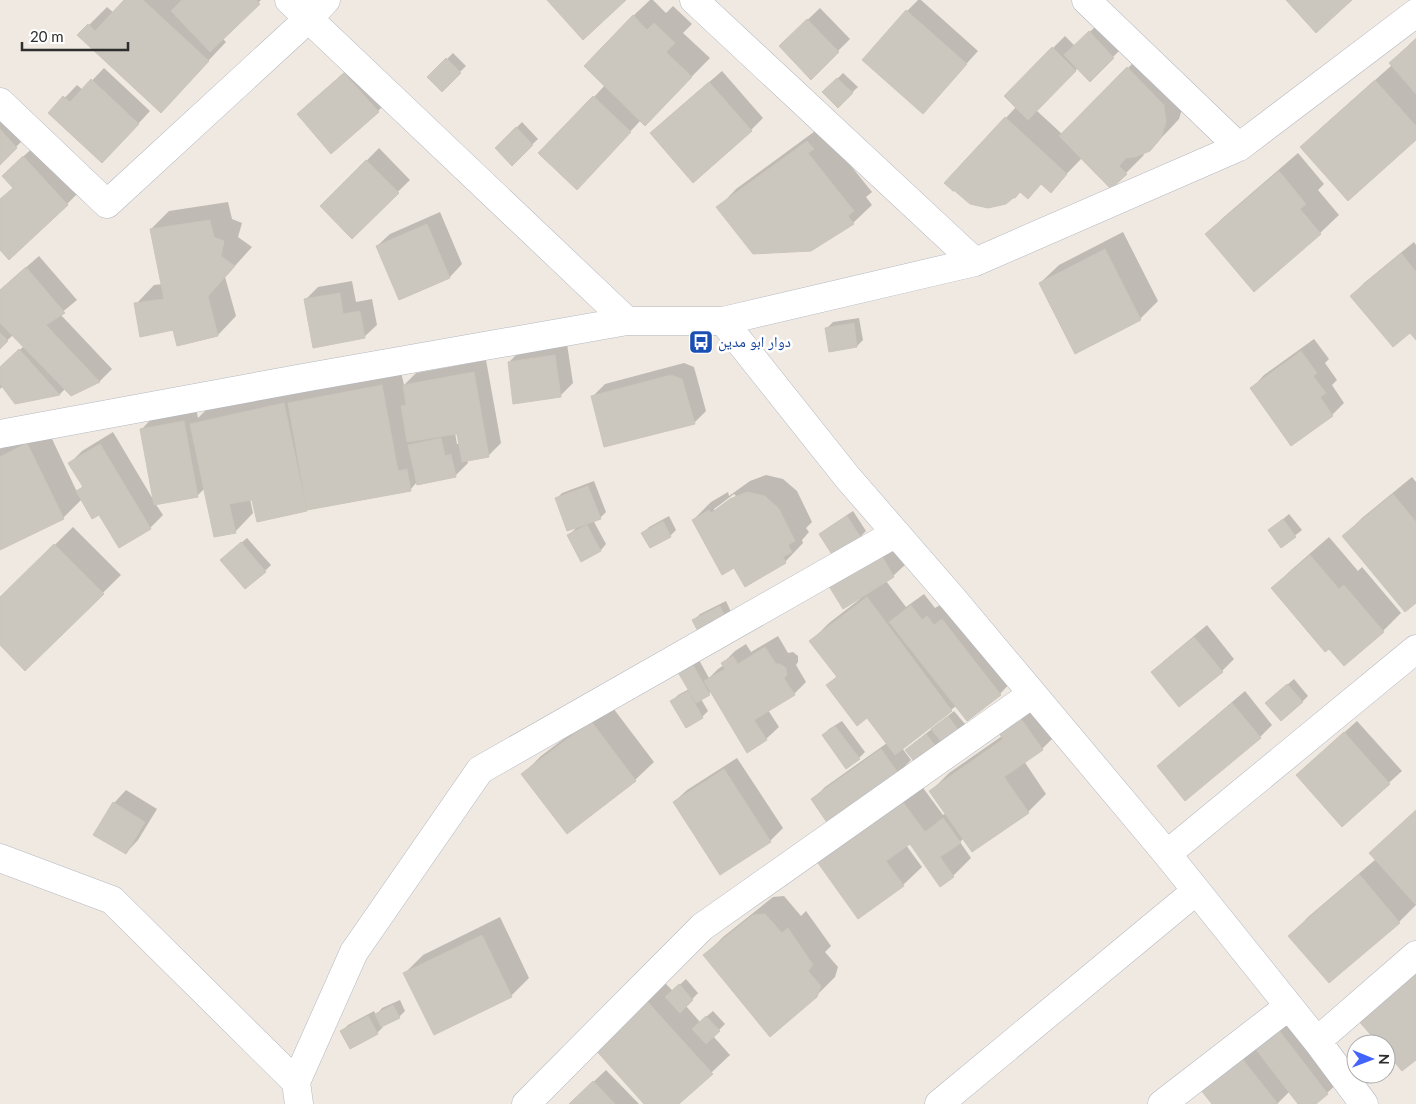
<svg xmlns="http://www.w3.org/2000/svg" width="1416" height="1104" font-family="Lato,'Noto Naskh Arabic',sans-serif">
<rect width="100%" height="100%" fill="#efe9e1"/>
<path fill="#0003" fill-rule="evenodd" d="M126,0H181L182,1L184,0H261L222,38L226,42L161,111L89,25L107,7L114,13Z
M650,0H653L666,13L673,6L692,24L683,33L710,58L663,106L641,120L589,176L594,97L605,85L633,16Z
M918,0H921L978,51L923,112L907,11Z
M820,8L850,39L811,78L780,46Z
M1096,26L1119,51L1090,80L1078,68L1036,110L1062,134L1146,50L1184,103L1179,119L1168,131L1149,150L1142,153L1144,155L1112,187L1082,158L1050,191L1042,183L1021,191L946,183L1016,107L1005,96L1065,36L1075,46Z
M1416,38V138L1320,129L1392,65L1390,63Z
M453,53L466,66L442,90L429,77Z
M357,61L390,99L378,111L311,102Z
M104,68L150,111L115,149L50,113L77,85L83,90Z
M722,71L763,118L751,130L664,121Z
M843,73L858,87L838,106L824,92Z
M0,105L29,134L0,163Z
M522,122L538,139L512,164L496,148Z
M826,123V135L872,192L866,197L872,205L853,223L811,250L718,208L736,189Z
M36,145L79,192L67,204L0,248V200L14,187L16,163Z
M379,148L410,180L352,237L322,206Z
M1298,153L1324,184L1318,190L1339,215L1320,233L1206,234L1225,216Z
M228,202L232,219L242,223L238,237L252,247L225,277L236,316L218,335L174,329L136,304L154,285L163,284L151,229L169,211Z
M440,212L462,264L450,277L400,299L377,246L390,234Z
M1123,232L1158,301L1140,319L1040,283L1059,265Z
M1414,242L1416,245V338L1410,331L1352,296L1364,283Z
M39,256L77,300L60,314L112,369L100,381L71,394L65,389L60,394L16,403L3,386L0,389V368L24,346L13,335L0,347V290Z
M352,281L356,302L372,299L377,325L364,337L305,300L318,287Z
M859,318L863,340L857,346L827,328L833,322Z
M1314,339L1329,359L1325,363L1337,380L1332,385L1344,403L1332,415L1252,388L1264,375Z
M567,344L573,383L560,396L509,362L521,350Z
M486,360L501,443L489,455L467,459L468,463L455,476L417,482L410,490L308,509L258,521L253,498L250,499L253,513L235,532L205,488L198,495L155,503L163,515L150,528L100,513L82,499L63,518L0,549V449L46,426L77,492L83,486L70,463L82,451L113,432L154,501L141,430L153,417L196,409L198,418L210,406L400,368L404,385L416,373ZM458,432L460,444H457L455,433Z
M684,363L694,367L706,411L694,423L592,397L605,384Z
M766,475L783,479L797,491L812,522L806,528L809,532L802,540L803,543L785,562L735,566L693,520L711,502L728,492L729,496L750,481ZM734,494L736,496L714,512V509Z
M1412,477L1416,482V601L1344,536L1362,518Z
M594,481L606,512L600,518L593,520L606,544L601,550L568,536L578,526L556,499L562,493Z
M853,511L866,531L860,537L820,534L826,529Z
M1289,514L1302,530L1282,546L1269,531Z
M669,516L676,530L670,536L643,533L649,527Z
M73,527L121,575L26,669L0,643V599Z
M1329,537L1358,571L1362,567L1401,613L1383,631L1273,588L1291,570Z
M247,538L271,565L265,571L228,554Z
M891,540L906,564L893,576L886,581L906,607L924,594L935,608L940,605L947,614L955,608L1012,681L1000,694L967,720L956,706L902,748L911,760L898,773L813,799L825,787L887,743L867,716L828,685L837,676L811,641L829,623L860,599L859,597Z
M726,601L732,614L694,620L700,614Z
M1207,625L1234,659L1222,671L1153,672L1165,660Z
M778,636L788,653L793,652L798,656V662L796,665L806,682L794,694L768,710L779,727L766,739L712,691L701,699L708,711L702,717L672,701L678,695L689,689L681,674L686,668L699,660L709,678L718,669L724,665L723,663L735,651L746,644L751,652Z
M1294,679L1308,696L1302,702L1273,697Z
M1245,691L1272,725L1260,737L1159,766L1171,754Z
M1036,696L1060,731L1042,749L1024,761L1046,794L1028,812L972,851L964,838L960,842L971,858L953,876L910,842L906,845L922,867L903,885L858,918L819,863L837,845L921,785L943,815L946,813L931,791L949,773L1002,736Z
M610,704L654,762L635,780L567,832L523,774L541,756Z
M954,711L965,724L959,730L936,747L913,744Z
M842,721L865,752L859,758L823,735L829,729Z
M1357,721L1402,771L1342,825L1310,763Z
M737,758L783,828L770,841L720,873L674,802L687,790Z
M126,790L157,809L138,840L126,853L95,834L114,803Z
M1416,810V900L1415,901L1416,905L1399,922L1290,936L1308,917L1376,859Z
M784,896L801,916L806,911L831,946L825,952L838,967L835,977L816,996L705,955L723,937L773,897Z
M500,917L529,978L511,996L405,973L423,955Z
M686,979L698,993L686,1006L700,1022L713,1011L725,1024L713,1036L730,1055L678,1104H646L594,1047L664,982L673,991Z
M400,1000L405,1011L399,1017L382,1026L383,1027L377,1033L342,1031L348,1025L374,1011L376,1015L382,1008Z
M1291,1018L1340,1081L1327,1093L1314,1104H1300L1290,1091L1277,1104H1213L1202,1089Z
M606,1070L639,1104H570Z"/>
<path fill="#cbc7bf" stroke="#cbc5ba" d="M124,0H143L209,61L161,113L77,35L88,24L95,31Z
M182,0H256L260,4L210,52L171,11Z
M547,0H626L583,40Z
M1286,0H1352L1316,33Z
M906,10L967,64L923,114L862,60Z
M633,15L647,30L654,23L675,43L666,52L692,77L645,126L584,66Z
M807,19L839,52L811,80L779,46Z
M1089,31L1114,58L1090,82L1064,55Z
M1416,39V94L1389,63Z
M1052,47L1076,71L1028,120L1004,96Z
M446,58L461,73L442,92L427,77Z
M1127,67L1164,105L1166,122L1161,138L1150,151L1135,157L1126,158L1119,166L1127,174L1111,189L1059,136Z
M344,73L379,112L331,154L297,114Z
M837,78L853,93L838,108L822,92Z
M91,79L139,124L102,163L48,113L63,96L70,102Z
M1375,80L1416,126V140L1348,201L1300,147Z
M709,82L752,131L693,183L650,133Z
M593,96L631,132L577,190L538,153Z
M1005,117L1067,174L1051,193L1041,184L1028,199L1020,192L1015,198H1013L1006,204L988,208L970,204L956,192V191H953L944,183Z
M516,127L533,145L512,166L495,148Z
M0,129L17,148L0,165Z
M807,141L814,149L808,153L854,211L848,216L854,224L811,251L753,254L716,207Z
M23,156L68,205L9,260L0,250V199L13,188L2,176Z
M366,160L399,193L352,239L320,206Z
M1279,171L1306,204L1300,209L1321,234L1254,292L1205,234Z
M210,220L214,237L224,241L221,256L235,266L208,296L218,336L177,346L173,330L140,337L134,303L164,299L150,229Z
M427,224L450,278L399,300L376,246Z
M1105,249L1141,320L1075,354L1039,283Z
M1401,253L1416,272V340L1410,333L1393,347L1350,296Z
M26,267L65,313L46,325L100,382L71,396L0,323V290Z
M340,293L343,314L360,311L365,338L313,348L304,299Z
M854,323L857,347L829,352L825,328Z
M0,333L8,341L0,349Z
M19,349L60,395L15,404L0,384V367Z
M1301,351L1317,373L1313,376L1326,393L1320,397L1333,416L1291,446L1250,388Z
M555,355L561,397L513,404L508,362Z
M474,372L489,457L462,462L457,434L407,442L401,406L406,405L403,385Z
M671,375L682,379L695,424L604,447L591,396Z
M382,385L398,471L407,469L411,491L307,510L288,403Z
M284,403L307,511L257,522L252,500L229,504L236,533L214,537L190,424Z
M184,421L198,497L154,505L140,429Z
M441,438L445,456L451,454L456,477L417,485L408,445Z
M27,443L64,519L0,550V457Z
M100,444L151,529L119,548L99,515L92,519L76,491L83,487L68,463Z
M588,486L601,519L567,531L555,498Z
M747,492L765,496L779,509L795,541L788,545L792,552L783,557L786,563L745,587L734,568L722,575L692,520L709,510L711,513L730,499Z
M1393,494L1416,522V603L1405,612L1342,536Z
M847,516L861,538L833,556L819,534Z
M1283,519L1296,537L1281,548L1268,530Z
M663,521L671,537L650,548L641,533Z
M587,525L601,551L581,562L567,535Z
M241,542L266,572L245,589L220,560Z
M54,544L104,594L25,671L0,645V597Z
M879,551L894,577L843,609L827,583Z
M1310,555L1339,589L1344,585L1384,632L1344,666L1329,649L1325,652L1271,588Z
M867,597L952,711L895,755L867,718L857,726L826,685L837,677L809,641Z
M911,605L922,620L927,616L934,625L942,619L1001,695L967,721L889,622Z
M720,606L727,621L700,635L692,620Z
M1194,637L1223,672L1179,707L1151,672Z
M765,647L776,664H780L786,668L787,675L784,678L795,695L754,720L767,740L747,753L704,681L725,669L721,663L733,656L738,664Z
M693,665L710,695L696,703L679,674Z
M1287,684L1303,702L1281,721L1265,703Z
M688,691L703,718L686,728L670,701Z
M1232,703L1261,738L1185,801L1157,766Z
M1017,713L1043,750L1004,777L1029,813L972,852L929,791L1003,739L996,729Z
M948,716L959,731L943,744L931,729Z
M591,721L636,781L567,834L521,774Z
M835,726L860,759L846,769L822,735Z
M1344,732L1390,784L1342,827L1296,775Z
M926,734L937,748L917,765L905,750Z
M881,749L899,774L828,824L811,799Z
M724,769L771,842L720,875L673,802Z
M113,802L145,822L126,854L93,835Z
M903,802L925,832L943,818L961,843L940,857L954,877L940,887L910,844L886,861L904,886L858,919L818,863Z
M1416,810V902L1414,903L1369,853Z
M1359,874L1400,923L1329,983L1288,936Z
M765,914L782,933L788,928L813,965L808,971L821,986L817,997L770,1037L703,955L753,915Z
M482,935L512,997L434,1035L403,973Z
M1416,967V1060L1402,1071L1386,1052V1044H1379L1356,1018Z
M679,984L693,1000L680,1013L665,997Z
M645,999L713,1074L679,1104H644L593,1047Z
M393,1005L400,1018L381,1027L375,1014Z
M368,1016L378,1034L350,1049L340,1031Z
M706,1016L720,1031L706,1044L692,1029Z
M1278,1029L1328,1094L1316,1104H1298L1254,1047Z
M1240,1056L1278,1104H1212L1200,1089Z
M593,1081L615,1104H569Z"/>
<g fill="none" stroke-linecap="round" stroke-linejoin="round">
<defs>
<path id="street" d="M289,0L627,321
M694,0L975,262
M1086,0L1239,147
M0,102L107,204L308,19L326,0
M723,321L848,478L953,599L1167,854L1317,1041L1364,1104
M0,434L303,378L627,321H723L975,262L1239,147L1416,13
M1167,854L1416,649
M0,858L112,900L296,1082L299,1104
M1317,1041L1416,955
M296,1082L354,952L480,770L896,533
M526,1104L702,927L1032,694
M939,1104L1196,891
M1162,1104L1289,1006"/>
</defs>
<use href="#street" stroke="#b4b7c1" stroke-width="29"/>
<use href="#street" stroke="#fff" stroke-width="28"/>
</g>
<defs>
<symbol id="bus-square" viewBox="-11 -11 22 22"><rect x="-9" y="-9" width="18" height="18" rx="4" fill="#1a4fb4" stroke="#fff"/><path d="M-5-6H5V4H4V6H2V4H-2V6H-4V4H-5ZM-3.5-4V0h7V-4ZM-3.5 1.2v1.5H-2V1.2ZM2 1.2v1.5H3.5V1.2Z" fill="#fff"/></symbol>
</defs>
<g fill-rule="evenodd">
<use href="#bus-square" x="687" y="328" width="28" height="28"/>
</g>
<g text-anchor="middle" stroke-width="5" stroke-linejoin="round" paint-order="stroke">
<g font-size="15" fill="#164399" stroke="#fff" text-anchor="start">
<text x="718" y="347">دوار ابو مدين</text>
</g>
</g>
<g transform="translate(1371 1059) rotate(91)"><circle r="24" fill="#ffffff" stroke="#ababab"/>
<path d="M0-4L9 19L0 12L-9 19Z" fill="#4264fb"/>
<text y="-8" font-size="14" font-weight="bold" text-anchor="middle" fill="#2e2e2e">N</text>
</g>
<path d="M22 42v8h106v-8" fill="none" stroke="#2e2e2e" stroke-width="2.5"/>
<text x="30" y="42" font-size="15" fill="#2e2e2e" stroke="#ffffff" stroke-width="4" paint-order="stroke">20 m</text>
</svg>
